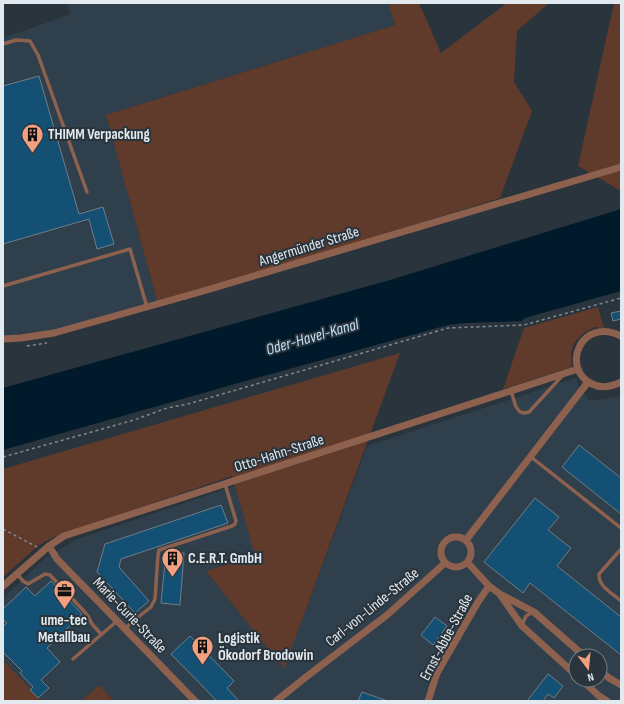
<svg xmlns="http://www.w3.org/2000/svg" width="624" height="704" font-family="'Sofia Sans Condensed',sans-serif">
<rect width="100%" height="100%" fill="#29343c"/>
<path fill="#2f3f4b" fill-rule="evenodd" d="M67,3H388L395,25L106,115L158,304L78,326L3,339V38L71,14Z
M576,378L579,387L590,401L621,396V701H114L99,685L81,701H42L3,660V598L45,558L75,540L235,486L256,555L206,571L284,668L367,446ZM576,656H600V680H576Z"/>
<path fill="#603b2b" d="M388,3H419L441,53L507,3H549L517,31L514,82L532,111L500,198L200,292L158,304L106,115L395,25Z
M614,3H621V191L578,166Z
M598,307L604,328L595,327L582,334L574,343L571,353L572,367L503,389L524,328Z
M400,353L284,669L206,571L255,555L232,476L54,537L39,545L3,577V469Z
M3,660L42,701H3Z
M99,685L114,701H81Z"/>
<path fill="#001a2c" d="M621,209V291L525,318L522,321L465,323L448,325L242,382L3,450V388L390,280Z"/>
<path fill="#135074" stroke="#707d86" d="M39,76L79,214L103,207L114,244L97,249L89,219L3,244V86Z
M621,311V319L613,321L611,313Z
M579,445L621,478V514L562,467Z
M535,498L559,517L548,530L571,548L557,566L621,617V655L530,583L523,593L484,562Z
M221,505L228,523L121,559L119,567L149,601L135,613L97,572L105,544Z
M166,552L184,553L180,605L161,603Z
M51,581L82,614L47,648L60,662L41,680L49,688L38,698L30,690L33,687L20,673L22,671L3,652V626L7,623L3,619V609L26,587L35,596Z
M435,617L447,626L433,645L421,635Z
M190,636L234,681L227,688L239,701H217L171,654Z
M548,674L563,686L554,698L548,694L543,701H527Z
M362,692L385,700V701H358Z"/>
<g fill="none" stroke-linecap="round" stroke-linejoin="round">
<path stroke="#808990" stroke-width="1.5" stroke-dasharray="3 3" stroke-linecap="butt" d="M27,346L47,343
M3,457L134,420L167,408L188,404L448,328L524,325L621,298
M3,529L37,547"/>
<path stroke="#8e614f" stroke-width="3.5" d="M3,44L16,40L30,41L38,55L87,192
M3,286L130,249L147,307
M511,391L516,407L520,412L524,413L529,412L562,376
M531,457L621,528
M621,549L599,574C598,586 612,593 621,601
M17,574L23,581L28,584L45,574L50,575L83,610L88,616L92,624L101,634
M522,625L526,616L533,612
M125,629L132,622L151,607L155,599L158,555L159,550L232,526L235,524L236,521L225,484
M73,659L117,621"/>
<path stroke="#8e614f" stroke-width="7" d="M621,336C581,316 560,368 592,384C602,389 611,387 621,382
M3,339L21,338L54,333L200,292L621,167
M441 552a15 15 0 1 1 30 0a15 15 0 1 1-30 0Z
M466,540L588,382
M49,546L57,559L195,701
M468,563L489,586L500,594L534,612L584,656
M3,586L49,546L64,536L578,369
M501,596L522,626L576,675
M600,670L609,678L621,685
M582,680L599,696L607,701
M276,701L306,677L387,615L445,563
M428,701L437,673L478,602L489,586"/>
</g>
<defs>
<symbol id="building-pin" viewBox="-11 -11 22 30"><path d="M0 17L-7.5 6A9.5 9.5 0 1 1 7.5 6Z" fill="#f2a07f" stroke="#29343c"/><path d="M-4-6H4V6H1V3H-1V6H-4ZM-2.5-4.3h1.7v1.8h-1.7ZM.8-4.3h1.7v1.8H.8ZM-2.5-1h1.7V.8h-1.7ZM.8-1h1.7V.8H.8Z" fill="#111"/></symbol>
<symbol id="office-pin" viewBox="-11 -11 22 30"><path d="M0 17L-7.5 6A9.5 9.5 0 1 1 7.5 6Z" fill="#f2a07f" stroke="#29343c"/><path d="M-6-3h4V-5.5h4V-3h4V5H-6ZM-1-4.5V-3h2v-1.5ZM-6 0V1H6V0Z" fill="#111"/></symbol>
</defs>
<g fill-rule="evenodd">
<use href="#building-pin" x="20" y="122" width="25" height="34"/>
<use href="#building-pin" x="160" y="546" width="25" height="34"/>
<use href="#office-pin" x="52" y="578" width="25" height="34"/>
<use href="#building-pin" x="190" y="634" width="25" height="34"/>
</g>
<g text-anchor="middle" stroke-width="4" stroke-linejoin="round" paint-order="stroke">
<g font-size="15" font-weight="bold" fill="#e3eaef" stroke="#29343c" text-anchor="start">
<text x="48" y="139">THIMM Verpackung</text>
<text x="188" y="563">C.E.R.T. GmbH</text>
<text x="64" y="625" text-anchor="middle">ume-tec<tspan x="64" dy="17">Metallbau</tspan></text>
<text x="218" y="643">Logistik<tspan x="218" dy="17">Ökodorf Brodowin</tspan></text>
</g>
<g font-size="15" fill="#e3eaef" stroke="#29343c">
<text transform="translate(309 246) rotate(-17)" y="5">Angermünder Straße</text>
<text transform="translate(279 453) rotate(-18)" y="5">Otto-Hahn-Straße</text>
<text transform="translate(372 607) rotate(-39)" y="5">Carl-von-Linde-Straße</text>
<text transform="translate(130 615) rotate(46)" y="5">Marie-Curie-Straße</text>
<text transform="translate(446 637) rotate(-62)" y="5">Ernst-Abbe-Straße</text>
</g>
<g font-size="16" font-style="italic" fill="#c1e0f7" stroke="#29343c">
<text transform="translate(312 336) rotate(-16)" y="6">Oder-Havel-Kanal</text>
</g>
</g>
<rect width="624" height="704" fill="none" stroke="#e3eaef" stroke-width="8"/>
<g transform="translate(588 668) rotate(164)"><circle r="19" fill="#29343c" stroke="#737d84"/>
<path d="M0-3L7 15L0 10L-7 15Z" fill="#f2a07f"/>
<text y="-6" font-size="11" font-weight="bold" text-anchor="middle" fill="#e3eaef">N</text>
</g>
</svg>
